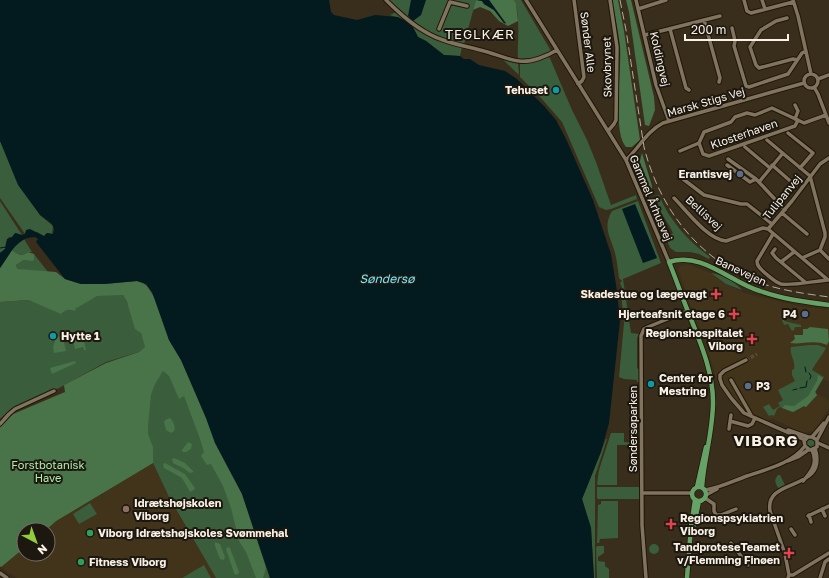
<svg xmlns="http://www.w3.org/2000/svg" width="829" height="578" font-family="'Golos Text',sans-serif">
<rect width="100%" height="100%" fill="#392e1c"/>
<path fill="#42331b" d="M687,264L711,273L726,284L744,293L800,306L829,310V382L823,379L816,393L829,401V408L814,431L803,433L773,419L754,421L737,410L719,388L704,338L692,310L678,269L680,266Z
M153,463L169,497L216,578H17L1,567L24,548V554H48V530H46L56,521Z"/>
<path fill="#3a5d3b" d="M387,0H476L464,44H459L427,32L400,12Z
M514,0H521L551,51L549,53L528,60H518C517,43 521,15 514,0Z
M396,12L428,36L439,40L462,47L460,56L444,55L426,41L418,37L413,27L404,20L390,15Z
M549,56L572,110L587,140L596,162L611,205L636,195L637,199L611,209L606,210L599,207L562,122L541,98L520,77V63L530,62Z
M500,57L518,62L519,75Z
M0,141L30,200L40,215L53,226L52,234L47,233L44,236L37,232H26L25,234L0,198Z
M659,195C669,220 688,241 710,257L709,259L699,254L690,252H676L670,248L666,238L673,233L670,227L660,211L655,196Z
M0,201L22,235L16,233L12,237H9L6,242L5,249L0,253Z
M638,201L661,263L623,279L631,333L639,334L637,338V368L640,370V382H637V380L624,379L619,377L624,323L621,293L623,290L620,283L622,281L619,278C618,270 617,261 615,253C611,237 602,228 612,211Z
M24,239L32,252H28C21,257 19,255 12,250L13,248Z
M34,254L48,272L23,270L17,268L16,265L24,260L34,259Z
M711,273C721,274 735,282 742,290L726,284Z
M123,294L141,333L146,347L139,352L106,362L59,388L11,409L0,419V302L28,300L60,313L97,295Z
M781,318L784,319V321L801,325V327H795L794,330L792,331L788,324L784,325Z
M809,345H818L826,348C822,356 816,362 812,370L824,377L815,392L817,395L806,407L804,406L793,412L780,407L777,409L774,416L772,415L769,416L763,407L769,404L773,410L780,406L778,403L783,400L778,390L795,381L792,375V370L794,369C796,361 789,355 791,347Z
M181,360L242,494L270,578H216L169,497L153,463L56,521L46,530H24V548L1,567L0,566V441Z
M611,433H624V442L636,443L635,445H617V485H598L597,484L599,470Z
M806.5 443a4.5 4.5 0 1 1 9 0a4.5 4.5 0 1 1-9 0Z
M606,439H607L595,476V578H594L591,528L582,499Z
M778,475H780L785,485L787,486L779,489C776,484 773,481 778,475Z
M597,487H641L640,499H598L597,498Z
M601,501H618V538L600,539L599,543H597L598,505L601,504Z
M90,503L97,514L79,524L73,514Z
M649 549a5 5 0 1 1 10 0a5 5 0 1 1-10 0Z
M598,546H604V553L598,557V561L605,562V566L609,569V578H597L596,547Z
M204,565L211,578H182Z"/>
<path fill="#497349" d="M476,0L482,1L484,4L494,10L504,23H506L489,0H514L516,4L518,21L508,26L499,21L490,11L480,7L473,10Z
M612,0H618L624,31L640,140L632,147H626C612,132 622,68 620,46C618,31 615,15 612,0Z
M626,0H631L654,97L655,110L649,126L645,125L629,12Z
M642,153L652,186V188L648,190L645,188L638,166Z
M12,250C19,255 21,257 28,252L34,254V259L33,261L24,260L16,265L17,268L19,269L56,272L65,279L81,284H104L137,281L143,283L147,286L155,298L169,340L181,360L206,418L215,443L242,494L266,568L263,578H256L246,552L239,541L231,508L223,486L211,464L207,465L201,456L204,452L199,436L184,396L179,399L169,376L163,371L154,386L151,395L148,426V434L153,447V463L56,521L46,530H24V548L1,567L0,566V427L13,414L65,392L64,385L106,363L139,352L145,347L141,333L135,329L127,302L123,295L97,296L75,309L76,311C69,310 68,308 61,314L28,300L0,302V268Z
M810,327L828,329L829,341L827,345C814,339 802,345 790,343L795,339L794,335H803V329H807Z
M82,332L86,350H84L83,347L75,349L73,340L64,342L66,351L54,353L53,347L55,341H50V338Z
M75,361L76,363L52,374L50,368Z
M818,375L823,378L815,392L817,395L806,407L804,406L793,412L782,408L785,405L794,406L808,396L817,381Z
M170,418C173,421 176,427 174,431L171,433L166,430L164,422L165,420Z
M188,442L192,444L191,449L186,452H183L182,450Z
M174,458L185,463L194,472L190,473L183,468L173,463L172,459Z
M165,463L185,474L195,488L194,490L190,492L182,478L164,468L163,464Z
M215,542L220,544L225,557L224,560L220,559L215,546Z
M228,547L230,548L239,572V573L236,575L234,573L226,549Z"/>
<path fill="#031b1f" d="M0,0H329L331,12L334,15L357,20L375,15L398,17L404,20L413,27L418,37L426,41L444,55L460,56L464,59H470L479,65L505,71L517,79L544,106L556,120L566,139L593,200L611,254L617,291L620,321L609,423L601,452L582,499L591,528L594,578H270L242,494L215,443L206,418L181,360L169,340L152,292L146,284L137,281L104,284H81L65,279L36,242L38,239L35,237C16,237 10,255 0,268V253L5,249L7,239L12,237L15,233L22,235L25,234L26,230L30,229L44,236L47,233L53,234L54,229L52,224L40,215L18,185L0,141Z
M411,0H426L421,15L413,21L408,16Z
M477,0H489L506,24L504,23L494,10L484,4L482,1Z
M635,204L657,258L643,263L622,209Z"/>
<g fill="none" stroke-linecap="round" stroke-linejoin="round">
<path stroke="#031b1f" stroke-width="1" d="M0,248L7,247
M805,367L806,372
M809,373L811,376L810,379
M800,388L806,387L807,381
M793,390L797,389"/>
<path stroke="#564b3a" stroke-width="3.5" stroke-dasharray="3.5 2" stroke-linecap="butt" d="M746,360L757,354"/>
<defs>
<path id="minor" d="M386,0C402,16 421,33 443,40C456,45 471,47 484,51C496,54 508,60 519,61C531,63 547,56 557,50
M526,0L626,160L669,262
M574,0L584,77L582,81L578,84
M636,0L656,85L669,121
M744,0L747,11L751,13L793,2
M762,0L765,9
M793,0L798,16L811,74
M638,9L666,0
M787,18L776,21L761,30L750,47L756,65L759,68L793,59L797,60
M704,20L720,78L719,82
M732,28L735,41L734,46L746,86L749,87L788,74L802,53L806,51
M439,29L450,2L467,6
M670,29L686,88L689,90
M645,35L720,16
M804 81a7 7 0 1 1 14 0a7 7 0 1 1-14 0Z
M818,79L829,75
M814,87L818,94L829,123
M795,119L798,111L795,105
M608,131L614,124L616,120L617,47L610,0
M788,133L813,153L800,168
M767,140L810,176L825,233V237L820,250L829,259
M699,143L703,154L709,156L795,126L798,120
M745,147L770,168
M680,151L699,143L704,132L731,122L735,117L747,113L755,115L772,108L804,123L826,115
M728,159L756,179L785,210
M626,160C639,148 647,131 663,123L804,83
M727,165L750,182L756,179
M772,165L796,186
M683,179L704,195L741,204H747L772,224
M759,182L783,153
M674,198C687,211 707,239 726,241L763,228L768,229
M782,213L807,234
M768,229L792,201L820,164L829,158
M768,229L828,280
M773,234L757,261C757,267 761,269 765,273C770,277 775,282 781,284C792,286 815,281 828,280
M775,249L772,253L776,258L805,282
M802,258L820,250
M781,262L794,252
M746,360L724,371L720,375V379L722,385L731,398L744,413L805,440
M731,380L751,415
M730,421L748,426L752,424L755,418
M0,424L9,414L15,409L54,391
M729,429L731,415
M788,430L808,437
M812,437L824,423
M817,440L812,437H808L804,441L805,446L810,450L817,447V440L829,417
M818,443L829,448
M788,461L798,457L808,450
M803,481C812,471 818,463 812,450
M705,490C720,488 733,481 747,476C767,469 791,464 805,446
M642,493H692
M706,495L717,489
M705,498L714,504V511L716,515H721L736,509
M822,509L825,516
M809,515L811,522
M808,516L829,506
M791,529L795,535
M731,543L748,565
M0,573L7,578
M789,575L785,554L770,511C764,476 829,493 815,448
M646,578L642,525L641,336L644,329L648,327L687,311
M788,578L789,575H793L829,553
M820,578L825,562L829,559"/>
<path id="major" d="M692 494a7 7 0 1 1 14 0a7 7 0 1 1-14 0Z
M697,487L706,447
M702,487C704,459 713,431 713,402C713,371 700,342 689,314C682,297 676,279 669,262C702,251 730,282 760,291C782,299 806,302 829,305
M694,525L699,501
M687,578L691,526L695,500"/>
</defs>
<use href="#minor" stroke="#201605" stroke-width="5.5"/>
<use href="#major" stroke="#201605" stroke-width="6"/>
<use href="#minor" stroke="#80735f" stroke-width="3.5"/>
<use href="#major" stroke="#66a267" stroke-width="4.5"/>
<path stroke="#b4ab9d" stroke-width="1" stroke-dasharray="8 4" stroke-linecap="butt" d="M620,0L626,30L644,147C660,210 700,262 763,284C785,291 807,294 829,297"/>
</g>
<g fill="#0f9aa8" stroke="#1c170f" stroke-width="1.5">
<circle cx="556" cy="90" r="4"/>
<circle cx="53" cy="336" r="4"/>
<circle cx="651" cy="384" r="4"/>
</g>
<g fill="#5c6f8a" stroke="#1c170f" stroke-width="1.5">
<circle cx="740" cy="174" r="4"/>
<circle cx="805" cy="314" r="4"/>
<circle cx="748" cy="386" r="4"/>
</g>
<g fill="#e0444e" stroke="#1c170f" stroke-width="1.5">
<path d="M714 288h4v4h4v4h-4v4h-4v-4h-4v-4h4z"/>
<path d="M732 308h4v4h4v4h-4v4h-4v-4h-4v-4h4z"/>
<path d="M750 333h4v4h4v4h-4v4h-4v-4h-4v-4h4z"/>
<path d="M669 518h4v4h4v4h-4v4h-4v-4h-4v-4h4z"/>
<path d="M787 547h4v4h4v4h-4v4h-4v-4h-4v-4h4z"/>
</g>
<circle fill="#8d6e63" stroke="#1c170f" stroke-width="1.5" cx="126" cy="509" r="4"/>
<g fill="#2e9e5b" stroke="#1c170f" stroke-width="1.5">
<circle cx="90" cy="533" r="4"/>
<circle cx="81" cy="562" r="4"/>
</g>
<g text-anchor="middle" stroke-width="4" stroke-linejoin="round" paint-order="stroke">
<g font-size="11" fill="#faf2e7" stroke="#1c170f">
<text transform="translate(588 42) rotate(83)" y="4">Sønder Alle</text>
<text transform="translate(660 59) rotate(77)" y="4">Koldingvej</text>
<text transform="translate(607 67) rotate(-91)" y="4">Skovbrynet</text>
<text transform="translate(706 102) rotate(-16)" y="4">Marsk Stigs Vej</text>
<text transform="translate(744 134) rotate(-19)" y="4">Klosterhaven</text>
<text transform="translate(782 197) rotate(-51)" y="4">Tulipanvej</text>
<text transform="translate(651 198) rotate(67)" y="4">Gammel Århusvej</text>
<text transform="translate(704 213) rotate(43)" y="4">Bellisvej</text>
<text transform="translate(741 271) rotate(25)" y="4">Banevejen</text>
<text transform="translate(633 429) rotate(-90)" y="4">Søndersøparken</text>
</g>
<g font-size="11" font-weight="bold" fill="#faf2e7" stroke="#1c170f" text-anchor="end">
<text x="548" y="94">Tehuset</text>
<text x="732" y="178">Erantisvej</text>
<text x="707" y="298">Skadestue og lægevagt</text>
<text x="725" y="318">Hjerteafsnit etage 6</text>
<text x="797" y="318">P4</text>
<text x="743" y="337">Regionshospitalet<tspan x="743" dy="13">Viborg</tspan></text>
<text x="61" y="340" text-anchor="start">Hytte 1</text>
<text x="659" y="382" text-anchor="start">Center for<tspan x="659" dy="13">Mestring</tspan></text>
<text x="756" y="390" text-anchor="start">P3</text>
<text x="134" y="507" text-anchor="start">Idrætshøjskolen<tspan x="134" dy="13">Viborg</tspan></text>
<text x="680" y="522" text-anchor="start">Regionspsykiatrien<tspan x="680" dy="13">Viborg</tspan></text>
<text x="98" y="537" text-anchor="start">Viborg Idrætshøjskoles Svømmehal</text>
<text x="780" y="551">TandproteseTeamet<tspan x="780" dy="13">v/Flemming Finøen</tspan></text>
<text x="89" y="566" text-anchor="start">Fitness Viborg</text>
</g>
<g font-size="11" fill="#adedac" stroke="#1c170f">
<text x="48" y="469">Forstbotanisk<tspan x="48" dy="13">Have</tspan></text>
</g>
<g font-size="12" font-style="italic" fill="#74eafd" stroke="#1c170f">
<text x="387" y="283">Søndersø</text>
</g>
<g font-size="13" letter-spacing="1" fill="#faf2e7" stroke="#1c170f">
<text x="480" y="39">TEGLKÆR</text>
</g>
<g font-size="15" font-weight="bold" letter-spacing="1" fill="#faf2e7" stroke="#1c170f">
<text x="766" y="446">VIBORG</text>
</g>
</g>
<g transform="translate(36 542) rotate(139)"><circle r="19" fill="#1c170f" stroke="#756f65"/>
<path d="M0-3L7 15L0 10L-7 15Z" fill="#92cd3e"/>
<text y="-6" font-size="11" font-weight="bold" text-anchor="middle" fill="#faf2e7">N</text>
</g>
<path d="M685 34v6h103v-6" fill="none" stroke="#faf2e7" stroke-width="2"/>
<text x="691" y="34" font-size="12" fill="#faf2e7" stroke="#1c170f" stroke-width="3" paint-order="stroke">200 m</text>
</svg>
